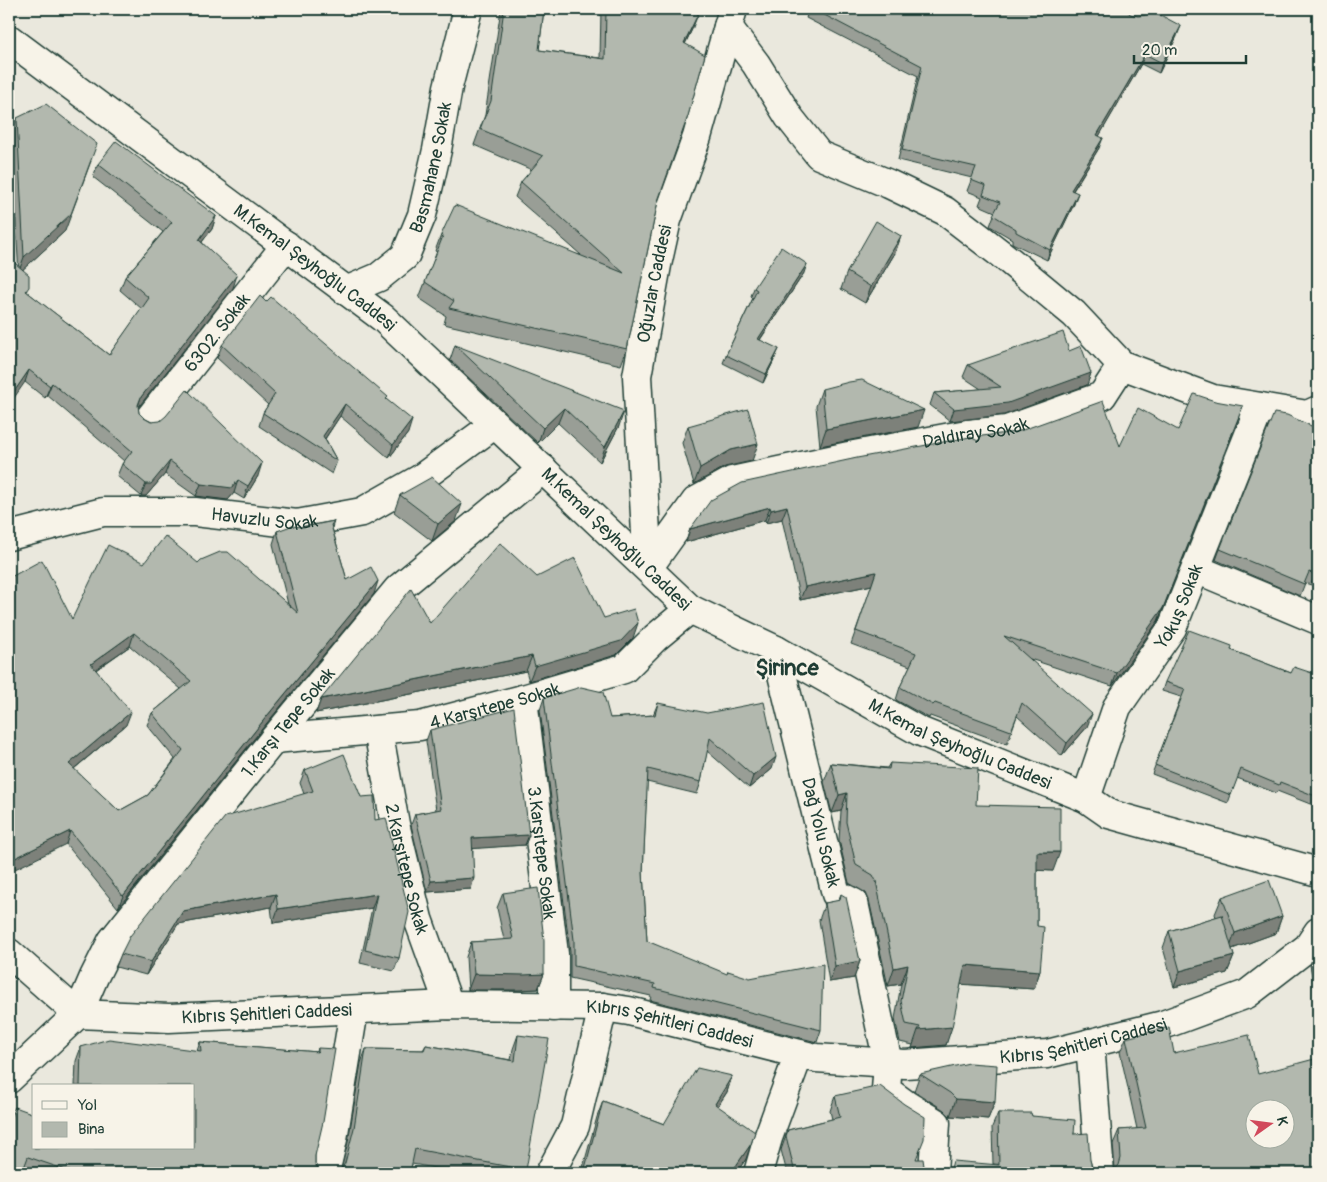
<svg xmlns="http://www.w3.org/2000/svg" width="1327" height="1182" font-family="Pangolin,sans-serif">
<rect width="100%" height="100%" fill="#eae8dd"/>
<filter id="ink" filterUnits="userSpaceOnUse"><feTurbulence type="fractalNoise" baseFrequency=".02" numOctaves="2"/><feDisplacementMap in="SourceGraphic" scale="10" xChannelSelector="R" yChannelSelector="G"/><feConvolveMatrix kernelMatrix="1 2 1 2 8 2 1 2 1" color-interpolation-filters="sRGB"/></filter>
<g filter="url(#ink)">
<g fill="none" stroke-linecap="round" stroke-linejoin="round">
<defs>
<g id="street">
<path d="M1132,9L1135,11"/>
<path d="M728,27L756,64L789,117L819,155L889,184L945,211L1010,261L1074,314L1122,365"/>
<path id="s1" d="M9,39L383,318L690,609L776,650L919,731L1086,798L1109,814L1318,872"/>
<path id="s2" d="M346,291L379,277L405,256L422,215L437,150L448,87L468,9"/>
<path id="s3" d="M149,419L286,245"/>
<path id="s4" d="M9,536L103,512H195L297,524L362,512L420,479L495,424"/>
<path id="s5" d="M648,568L696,501L732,481L849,456L967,434L1007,430L1102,396L1122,365L1213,399L1307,415L1318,410"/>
<path id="s6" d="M648,568L637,376L657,265L667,220L697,137L733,9"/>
<path d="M1196,569L1318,620"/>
<path id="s7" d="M776,650L836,894L854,903L888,1063L886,1090L908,1106L936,1123L933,1173"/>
<path id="s8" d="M523,699L554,954V1007"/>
<path id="s9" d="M378,730L395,824L418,919L449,1005"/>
<path id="s10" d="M274,739L420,726L523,699L624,669L655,638L690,609"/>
<path id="s11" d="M1086,798L1117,707L1172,628L1260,407"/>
<path d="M1090,1043L1100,1173"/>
<path id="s12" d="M9,1079L78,1014L94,977L112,941L274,739L398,589L543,469"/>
<path d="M325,1173L333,1139L354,1010"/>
<path d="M550,1173L575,1126L603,1007"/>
<path d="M758,1173L768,1138L799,1054"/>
</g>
<g id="secondary">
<path id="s13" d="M9,953L78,1014L169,1018L449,1005L603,1007L629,1011L816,1058L905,1064L1047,1054L1163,1025L1247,994L1308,947L1318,932"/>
</g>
</defs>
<use href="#street" stroke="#1f3d34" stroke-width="31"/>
<use href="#secondary" stroke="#1f3d34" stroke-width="31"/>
<use href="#street" stroke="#f7f3e8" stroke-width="28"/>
<use href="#secondary" stroke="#f7f3e8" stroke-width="28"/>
</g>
<path fill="#999e96" stroke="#1f3d34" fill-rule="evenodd" d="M501,9H544L539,50L600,58L601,9H647L658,14L693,27L685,44L658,201L627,349L621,365L444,324L446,316L419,298L437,252L435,251L441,235L581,255L515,197L521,182L532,170L474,145L485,115Z
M809,9H1125L1130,14L1177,36L1159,73L1141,64L1099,136V148L1073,191L1074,204L1047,260L1012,243V239L990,226L995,212L979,205L982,197L967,191L972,178L898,160L918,76L806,18Z
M17,118L65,231L23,269L27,292L109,355L142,309L120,290L125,277L163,232L93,177L98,164L216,216L212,229L202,242L233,288L138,407L139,413L144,418L258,476L244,499L234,493L228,500L196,496L165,474L146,496H141L117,476L122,464L124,461L47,395L45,398L25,382L11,135Z
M901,236L895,253L865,303L841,289L847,272Z
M804,273L760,340L775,358L763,383L723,363L726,355L753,298L751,296L754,288Z
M222,345L387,400L408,433L389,458L340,416L325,439L337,461L332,474L259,426L263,413L268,405L217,358Z
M455,345L619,426L600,462L558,423L538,443L450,360Z
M1069,351L1091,373L1087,385L1004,415L950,421L930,405L934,393L981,389L963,377L968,365Z
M822,389L918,427L820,446L816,406Z
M1238,419L1158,621L1112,686L1030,659L1087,727L1062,756L1017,716L1007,744L930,716L929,718L896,700L900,687L910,666L851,644L872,585L800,600L782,519L766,523L765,520L686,542L690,529L978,441L1120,446L1178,430Z
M688,426L752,461L725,467L694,484L682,443Z
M1318,429L1315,574L1311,585L1305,583L1300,596L1216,560L1220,549Z
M400,495L456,521L432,541L394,512Z
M334,521L332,528L347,580L374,594L262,729L118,908L66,844L72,619L144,563H198L288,604L273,544L277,531ZM130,646L181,689L152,713L147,725L175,759L148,795L119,811L74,769L126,725L96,670Z
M537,577L604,618L633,638L616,655L529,681L526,671L316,713L321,699L430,623Z
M1231,650L1291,673L1318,675V807L1277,791L1276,793L1237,778L1228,803L1152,774L1181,697L1162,691L1165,682Z
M544,698L610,718L653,715L658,703L772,769L749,788L707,751L701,782L697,794L647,782L643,872L647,941L821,1030L817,1042L650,1000L651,996L570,978V952L540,710Z
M430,730L529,835L525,845L473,848L471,889L427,892L411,825L415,814L436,810L426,741Z
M831,763L887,768L890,763L976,805L1053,871L1037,870V926L1040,971L1034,989L961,984L946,1045L912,1048L913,1045L900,1042L895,1019L901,984L888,986L869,900L866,893L849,883L839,840L841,811L832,813L824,782Z
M305,770L361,797L375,820L399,958L394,971L360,963L372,908L273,923L271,907L178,924L146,975L116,967L121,954L304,794L300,783Z
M503,893L544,974L538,989L519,990H468L466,957L471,942L504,940L497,908Z
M841,894L860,961L854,978L829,982L819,920L825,903L838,901Z
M1222,897L1282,916L1276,933L1232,949L1234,956L1227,973L1174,987L1163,948L1169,931L1216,917L1215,914Z
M1318,948V1008L1310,965L1315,951Z
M518,1035L526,1170L525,1173H464L412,1164L341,1170L348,1142L361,1063L366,1049L423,1050L426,1045L511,1060L513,1049Z
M1126,1038L1174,1053L1258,1074L1114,1171L1115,1170L1113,1144L1119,1130L1137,1129L1120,1052Z
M200,1042L317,1052L318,1048L315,1156V1164L319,1170L325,1173H29L23,1171L34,1114V1148L194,1086H75L76,1061L81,1047L197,1051Z
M920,1074L995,1102L988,1119L950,1116L944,1110L914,1091Z
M732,1076L727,1092L718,1106L746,1159L736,1173H561L582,1171L597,1117L603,1101L664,1124Z
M835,1096L917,1159L930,1172L934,1173H787L781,1150L788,1130L832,1119L830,1111Z
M998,1113L1032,1116L1074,1134L1090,1160L1092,1167L1098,1173L993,1164L992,1127Z"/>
<path fill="#7d817a" stroke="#1f3d34" d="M699,12L693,27L678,59L684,43Z
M1181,26L1177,36L1159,73L1162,63Z
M1145,54L1141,64L1094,145L1097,135Z
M13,113L9,126V120Z
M1103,138L1099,148L1067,200L1071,190Z
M91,161L65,231L18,274L24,257Z
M1078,193L1074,204L1047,260L1050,250Z
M216,216L212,229L194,252L199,240Z
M901,236L895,253L865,303L871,287Z
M807,264L804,273L755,347L758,339Z
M237,275L233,288L137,409L141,397Z
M779,349L775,358L763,383L766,374Z
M29,370L25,382L9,405V399Z
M1091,373L1087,385L1004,415L950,421L954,409Z
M52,383L47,395L45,398L50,386Z
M345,404L340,416L318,449L323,436Z
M1243,406L1158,621L1112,686L1117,673Z
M564,408L558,423L538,443L543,428Z
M924,410L918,427L820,446L826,429Z
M624,411L619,426L600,462L605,447Z
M412,420L408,433L389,458L393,445Z
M758,444L752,461L725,467L694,484L700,468L731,450Z
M170,461L165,474L146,496H141L146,484Z
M262,463L258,476L244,499L248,486Z
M238,480L234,493L228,500L196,496L201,484Z
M462,504L456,521L432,541L438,524Z
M787,506L782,519L766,523L771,510Z
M770,507L765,520L686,542L690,529Z
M876,572L872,585L800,600L805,587Z
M378,581L374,594L262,729L118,908L123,896L267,716Z
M638,623L633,638L616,655L529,681L535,666Z
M134,633L130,646L86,676L91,664Z
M532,656L526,671L316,713L321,699Z
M131,712L126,725L64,777L69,764Z
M1092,714L1087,727L1062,756L1067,743Z
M776,757L772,769L749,788L753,776Z
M847,793L841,811L832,813L839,795Z
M70,831L66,844L9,872V861Z
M529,835L525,845L468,849L472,838Z
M1037,852H1060L1053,871L1030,870Z
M474,878L471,889L427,892L431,881Z
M276,894L271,907L178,924L146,975L151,962L183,911Z
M377,894L372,908L273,923L278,909Z
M1282,916L1276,933L1229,950L1235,933Z
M1234,956L1227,973L1174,987L1180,971Z
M860,961L854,978L829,982L835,966Z
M908,965L901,984L888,986L894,968Z
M965,965L1040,971L1034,989L958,984Z
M474,974H544L538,989L519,990H468Z
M952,1027L946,1045L912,1048L918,1030Z
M732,1076L727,1092L709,1119L715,1104Z
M956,1099L995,1102L988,1119L950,1116Z
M751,1144L746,1159L736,1173H731Z"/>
<path fill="#b2b8ae" stroke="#1f3d34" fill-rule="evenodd" d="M504,9H544L539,50L605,59L606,9H647L658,14L661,9H691L699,12L684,43L705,55L688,116L658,201L627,349L449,308L454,301L425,282L443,236L441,235L455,205L624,273L521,182L543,156L480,129L491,101Z
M813,9H1125L1130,14L1138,16L1145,15L1151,10L1181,26L1162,63L1145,54L1097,135L1103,138L1071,190L1078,193L1050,250L1016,232V229L993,215L1000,202L983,195L986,186L971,180L976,167L902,150L922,66Z
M46,104L97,144L71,214L24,257L17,118Z
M9,110L13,113L9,120Z
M116,141L216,216L199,240L237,275L141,397L138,405L139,413L144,418L151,422L160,421L166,416L187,390L262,463L248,486L238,480L232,488L201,484L170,461L151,484H146L122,464L132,451L52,383L50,386L29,370L9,399V258L29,275V287L26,291L109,355L149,298L125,277L172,222L98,164Z
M876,221L901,236L871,287L847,272Z
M781,247L807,264L758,339L779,349L766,374L726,355L757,290L754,288Z
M260,296L266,302L271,297L388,397L386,399L412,420L393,445L345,404L323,436L337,461L263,413L275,394L222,345Z
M1063,332L1069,351L1081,346L1091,373L1008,403L954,409L934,393L1001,387L968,365Z
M455,345L624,411L605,447L564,408L543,428Z
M862,380L924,410L826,429L822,389L849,382Z
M1194,394L1215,401L1243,406L1163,608L1117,673L1004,636L1092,714L1067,743L1022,703L1011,731L935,703L933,705L900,687L916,653L856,631L876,572L805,587L787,506L771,510L770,507L690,529L711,500L742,483L857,458L970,437L978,441L982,436L1017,432L1103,401L1120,446L1138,408L1178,430Z
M748,409L758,444L731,450L700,468L688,426Z
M1274,413L1287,415L1318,429V565L1315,574L1309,572L1304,584L1220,549Z
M432,477L462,504L438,524L400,495Z
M334,521L331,525L347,580L371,567L378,581L267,716L123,896L70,831L9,861V578L42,560L72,619L108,545L144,563L165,536L198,563L201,560L220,552H228L298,613L277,531L291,526L304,527ZM134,633L191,681L152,713L183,750L148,795L119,811L69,764L131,712L91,664Z
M500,543L537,577L575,558L604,618L634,609L638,623L621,641L535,666L532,656L321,699L411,589L430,623Z
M1189,630L1232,646L1231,650L1291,673L1294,667L1318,675V797L1280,782L1279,785L1241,769L1231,795L1155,765L1185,689L1165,682Z
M581,687L603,692L610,718L655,715L658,703L707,713L764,702L776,757L753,776L710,738L701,782L648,769L643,872L647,941L727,974L728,971L750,978L823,964L821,1030L654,988L655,984L574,966V940L544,698Z
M514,708L529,835L472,838L474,878L431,881L415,814L441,809L430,730Z
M344,754L361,797L374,796L375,820L386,818L409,912L399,958L365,950L377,894L278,909L276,894L183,911L151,962L121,954L130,936L225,817L313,791L305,770Z
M831,763L889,769L890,763L978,768L976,805L1060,807V852H1037V926L1044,927L1040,971L965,965L952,1027L918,1030L920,1027L906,1024L901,1001L908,965L894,968L876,881L873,875L856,865L846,822L847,793L839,795Z
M1269,880L1282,916L1235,933L1222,897Z
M538,888L544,940V974L524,975L474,974L471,942L513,939L503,893Z
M841,894L846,897L860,961L835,966L825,903L840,900Z
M1222,915L1234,956L1180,971L1169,931Z
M1318,948V967L1315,951Z
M1169,1027L1174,1053L1249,1035L1258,1074L1318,1058V1173H1179L1169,1172L1170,1173H1110L1114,1171L1119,1165L1121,1158L1119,1130L1146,1128L1126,1038ZM1254,1110H1284V1140H1254Z
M518,1035L549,1039L526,1170L415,1149L410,1173H336L341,1170L345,1163L354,1128L366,1049L424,1050L426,1045L515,1061Z
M109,1039L201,1051L200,1042L318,1052V1048L335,1049L323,1122L315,1156V1164L319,1170L325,1173H75L28,1157L22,1173H9V1120L15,1107L34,1114V1148H194V1086H80L81,1047Z
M969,1063L997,1065L995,1102L956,1099L950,1093L920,1074Z
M697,1068L732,1076L715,1104L755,1132L751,1144L731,1173H561L568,1166L584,1172L603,1101L664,1124Z
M880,1086L904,1104L925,1117L924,1139L916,1159H923L924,1166L930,1172L934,1173H795L786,1136L788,1130L840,1117L835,1096Z
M998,1113H1031L1032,1116L1075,1120L1074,1134L1088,1133L1090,1160L1092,1167L1098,1173H1101H943L951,1168L953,1161L999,1165Z"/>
</g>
<g text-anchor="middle" stroke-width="5" stroke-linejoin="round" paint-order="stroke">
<g font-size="18" fill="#1f3d34" stroke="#f7f3e8">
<text dy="6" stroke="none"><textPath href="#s2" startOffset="162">Basmahane Sokak</textPath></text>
<text dy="6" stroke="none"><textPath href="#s1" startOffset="382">M.Kemal Şeyhoğlu Caddesi</textPath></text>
<text dy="6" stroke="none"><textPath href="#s6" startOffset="286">Oğuzlar Caddesi</textPath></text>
<text dy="6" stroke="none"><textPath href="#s3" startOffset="110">6302. Sokak</textPath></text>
<text dy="6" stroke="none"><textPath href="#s5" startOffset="372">Daldıray Sokak</textPath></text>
<text dy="6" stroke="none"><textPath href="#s4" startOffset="259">Havuzlu Sokak</textPath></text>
<text dy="6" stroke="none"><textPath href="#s1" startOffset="788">M.Kemal Şeyhoğlu Caddesi</textPath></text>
<text dy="6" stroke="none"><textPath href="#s11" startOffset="215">Yokuş Sokak</textPath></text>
<text dy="6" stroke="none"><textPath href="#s10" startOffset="224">4.Karşıtepe Sokak</textPath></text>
<text dy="6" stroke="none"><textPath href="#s12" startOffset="456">1.Karşı Tepe Sokak</textPath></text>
<text dy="6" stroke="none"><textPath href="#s1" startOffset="1192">M.Kemal Şeyhoğlu Caddesi</textPath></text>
<text dy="6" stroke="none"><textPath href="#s7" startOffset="188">Dağ Yolu Sokak</textPath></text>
<text dy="6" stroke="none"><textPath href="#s8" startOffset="155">3.Karşıtepe Sokak</textPath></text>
<text dy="6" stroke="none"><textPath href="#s9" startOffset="142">2.Karşıtepe Sokak</textPath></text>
<text dy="6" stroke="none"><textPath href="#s13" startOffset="281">Kıbrıs Şehitleri Caddesi</textPath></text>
<text dy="6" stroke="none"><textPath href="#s13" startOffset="686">Kıbrıs Şehitleri Caddesi</textPath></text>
<text dy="6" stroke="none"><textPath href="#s13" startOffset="1106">Kıbrıs Şehitleri Caddesi</textPath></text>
</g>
<g font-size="22" font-weight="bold" fill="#1f3d34" stroke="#f7f3e8">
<text x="787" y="675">Şirince</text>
</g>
</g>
<rect width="1327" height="1182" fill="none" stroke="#f7f3e8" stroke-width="30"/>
<rect x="15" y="15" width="1297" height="1152" fill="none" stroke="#1f3d34" stroke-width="2" filter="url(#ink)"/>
<rect x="32" y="1084" width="162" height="65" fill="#f7f3e8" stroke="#a1aaa0"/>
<rect x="42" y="1101" width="25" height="8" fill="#f7f3e8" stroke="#a1aaa0"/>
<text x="78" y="1110" font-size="15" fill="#1f3d34">Yol</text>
<rect x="42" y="1122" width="25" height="15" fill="#b2b8ae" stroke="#a1aaa0"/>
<text x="78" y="1134" font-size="15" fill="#1f3d34">Bina</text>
<g transform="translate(1270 1124) rotate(76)"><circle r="24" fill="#f7f3e8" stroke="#a1aaa0"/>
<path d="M0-4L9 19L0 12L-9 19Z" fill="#d1495b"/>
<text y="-8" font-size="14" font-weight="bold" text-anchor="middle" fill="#1f3d34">K</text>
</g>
<path d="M1134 55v8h112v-8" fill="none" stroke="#1f3d34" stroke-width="2.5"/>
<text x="1142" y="55" font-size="15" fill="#1f3d34" stroke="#f7f3e8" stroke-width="4" paint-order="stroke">20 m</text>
</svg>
